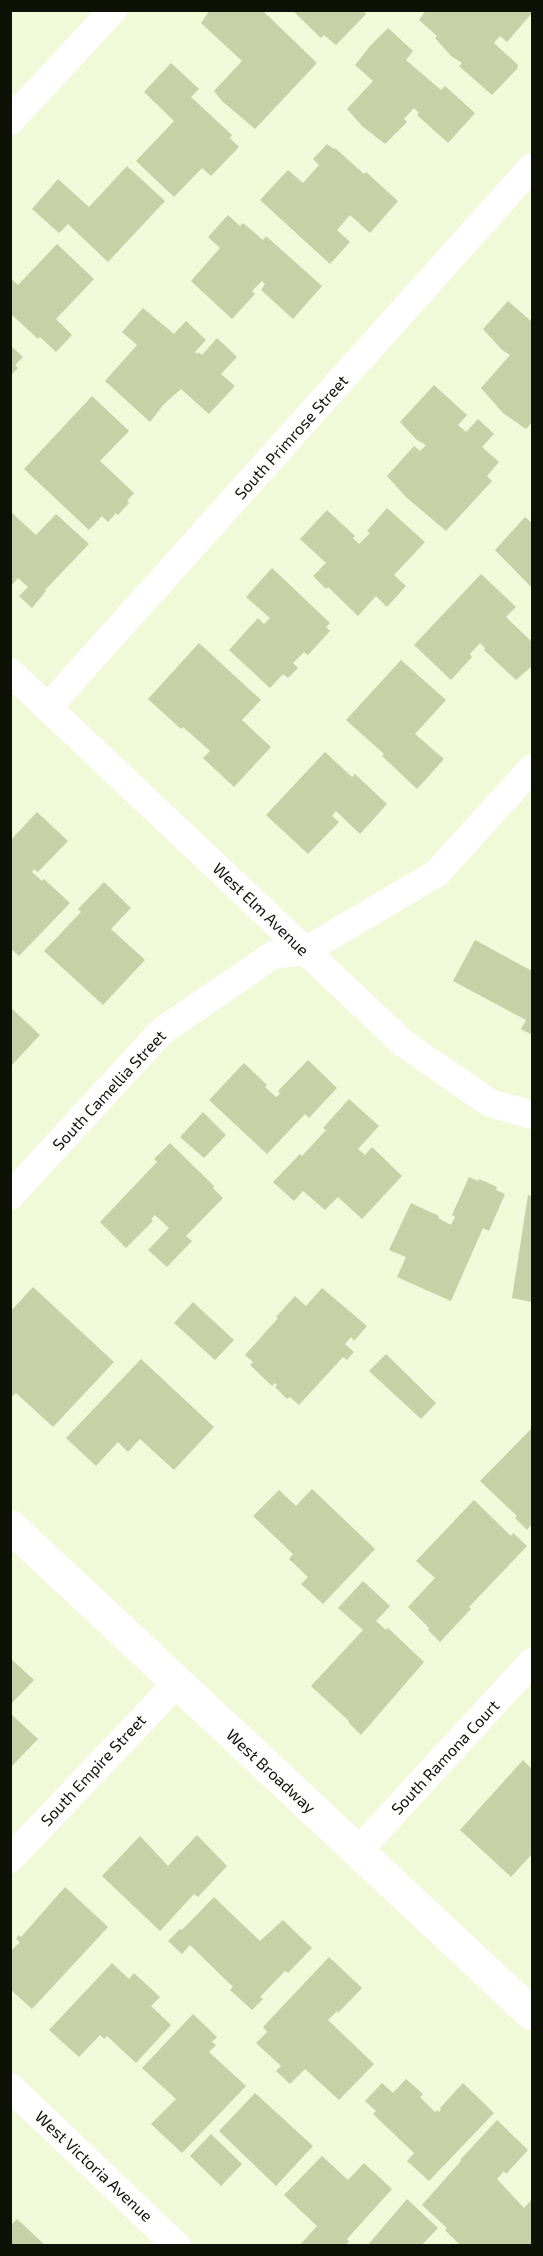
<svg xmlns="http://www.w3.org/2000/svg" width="543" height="2256" font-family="'Exo 2',sans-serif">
<rect width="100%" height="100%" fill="#f0f9d8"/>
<path fill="#c6d1a8" d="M210,10H262L317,63L255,129L222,101L214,91L242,61L201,23Z
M292,10H363L366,14L336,45L324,35L321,38Z
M426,10H532V13L507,42L500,36L494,43L518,65L517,69L492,95L459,66L462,63L451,56L435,38L437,36L419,20Z
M388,28L413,51L406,60L441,90L445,86L475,113L448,143L417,115L419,113L414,108L404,119L407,122L385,144L362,126L347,109L373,81L355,65L371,45Z
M171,63L199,89L191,97L232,135L230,138L239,147L211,176L202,168L174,197L136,161L174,121L144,92Z
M327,144L334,149L335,148L364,174L366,172L398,201L370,233L350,215L337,230L350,242L330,264L260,200L288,170L303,183L319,165L313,159Z
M127,166L165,201L108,262L68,224L59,233L32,209L58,179L89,207Z
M228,215L240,226L243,223L263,240L266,236L322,286L293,319L261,290L265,284L262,281L252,291L255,294L232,319L191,281L220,248L208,237Z
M57,244L94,279L56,319L72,335L56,352L40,337L38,339L10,313V278L18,285Z
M508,301L532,322V422L526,429L503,413L481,388L510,355L502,350L483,329Z
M143,308L174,334L186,321L206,340L195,352L197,354L198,352L202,355L217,338L237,357L221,374L235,386L209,414L181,389L164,404L150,422L105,381L137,345L122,332Z
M10,345L23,357L15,365L18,368L10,376Z
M434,385L467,415L458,425L466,432L478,419L494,434L482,447L499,462L487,476L492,481L446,531L406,497L387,476L414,446L420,451L426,445L417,440L400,422Z
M92,396L129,431L100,461L134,493L127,501L129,503L118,515L116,513L108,522L102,516L89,530L24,469Z
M387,508L425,542L394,575L406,586L387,607L376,596L358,616L328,587L326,589L313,576L326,563L300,539L327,510L355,536L353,538L359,544L370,533L367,531Z
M10,511L36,535L56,514L89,544L45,590L46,591L32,608L19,596L28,587L18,578L10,587Z
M525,517L532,523V588L495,550Z
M272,568L330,623L326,627L330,631L308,655L304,652L293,663L298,668L288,678L283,674L270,688L229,650L258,618L264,624L270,618L246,597Z
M481,574L516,607L506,617L532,642V666L516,680L484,650L485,648L480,643L470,654L472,657L451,680L414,645Z
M199,643L261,700L242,720L271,747L234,787L203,758L210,751L183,727L181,729L148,699Z
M401,660L446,700L415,734L444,759L417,789L382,756L384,754L346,720Z
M325,752L352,777L355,774L387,804L360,834L336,811L332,816L339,822L308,854L266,815Z
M37,812L68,841L38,872L34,869L32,872L42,881L44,879L70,903L19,956L10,948V850L12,848L10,841Z
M104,882L131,908L111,929L145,960L103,1005L44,951L81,912L78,909Z
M475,940L532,971V1035L521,1029L526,1020L453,981Z
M10,1007L40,1035L10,1067Z
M308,1060L337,1088L309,1118L305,1114L267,1154L209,1100L244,1063L267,1085L265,1087L276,1097L280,1094L278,1091Z
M349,1099L379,1126L358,1149L365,1155L372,1147L402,1176L362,1219L338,1197L325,1210L303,1191L294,1201L273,1182L300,1154L302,1156L326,1130L323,1128Z
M203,1112L226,1135L204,1158L180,1137Z
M170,1143L214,1186L213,1188L223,1198L186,1236L192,1241L167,1267L148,1250L169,1228L155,1215L151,1219L153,1221L126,1248L100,1222L157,1162L154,1159Z
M469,1177L478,1181L479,1179L497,1187L496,1190L505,1194L489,1231L483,1228L451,1301L397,1277L406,1257L389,1250L411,1203L439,1216L438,1218L451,1225L455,1217L452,1215Z
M528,1195L532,1196V1302L512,1298Z
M33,1287L114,1362L53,1427L16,1393L10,1398V1312Z
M322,1288L367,1326L354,1341L351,1337L345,1344L354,1352L347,1360L343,1357L299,1405L290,1397L287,1399L275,1387L277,1385L275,1383L272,1386L250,1365L253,1362L245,1355L278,1318L276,1317L295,1296L306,1306Z
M193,1302L234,1340L215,1360L174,1323Z
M386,1354L436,1403L421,1419L369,1371Z
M141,1359L214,1427L174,1470L140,1439L128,1452L118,1442L96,1466L66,1438Z
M532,1428V1524L527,1530L515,1518L517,1516L480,1481Z
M312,1489L375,1549L323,1604L301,1584L308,1577L289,1559L293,1554L253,1516L279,1490L296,1506Z
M474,1500L511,1536L513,1533L527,1546L469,1607L471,1609L440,1642L428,1630L429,1628L408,1607L435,1578L416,1561Z
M363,1581L390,1606L376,1621L386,1630L388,1628L424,1662L361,1735L348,1722L349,1721L311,1686L363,1630L338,1608Z
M10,1658L34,1680L10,1705Z
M10,1713L38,1739L10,1768Z
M523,1760L532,1769V1854L511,1877L460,1830Z
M197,1835L227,1866L198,1897L194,1894L160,1931L102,1876L140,1836L168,1866Z
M65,1887L108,1927L32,2009L10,1989V1952L20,1942L16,1939L19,1935L21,1937Z
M214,1897L260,1941L283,1920L312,1948L288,1973L285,1971L260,1997L263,1999L252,2010L230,1990L233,1987L190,1945L182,1954L168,1941L180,1929L182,1930Z
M329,1957L362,1988L338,2013L337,2011L328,2020L374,2064L339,2100L305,2069L290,2084L276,2071L281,2066L256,2043L267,2032L263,2027Z
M112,1963L129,1979L134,1973L160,1997L151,2006L171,2025L136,2063L107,2036L104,2039L100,2035L79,2057L49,2030Z
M193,2014L217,2037L212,2042L216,2045L209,2052L246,2086L182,2153L151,2124L176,2099L142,2068Z
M406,2079L423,2094L420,2097L435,2112L437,2110L439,2112L441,2109L440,2108L463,2083L494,2113L429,2181L407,2161L414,2153L373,2114L376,2111L365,2101L382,2083L393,2093Z
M255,2093L313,2146L276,2186L219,2131Z
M497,2120L528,2150L506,2174L504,2171L497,2179L524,2208L532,2199V2244L531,2246H461L445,2230L447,2228L422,2205L461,2161L460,2160Z
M211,2134L242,2164L221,2186L190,2156Z
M322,2156L348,2180L364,2163L392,2189L347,2239L349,2241L345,2246H299L317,2226L284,2195Z
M407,2199L438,2228L421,2246H367Z
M17,2219L46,2246H10V2226Z"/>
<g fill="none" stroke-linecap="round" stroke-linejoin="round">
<path stroke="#fff" stroke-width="28" d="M10,121L113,10
M10,672L403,1043L490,1103L532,1115
M49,706L532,167
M10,1196L162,1031L273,955L305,951L437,873L532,768
M358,1851L532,1662
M10,1859L177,1683
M10,2087L177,2246"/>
<path stroke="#fff" stroke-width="33" d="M10,1526L532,2014"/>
</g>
<g text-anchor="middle" stroke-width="5" stroke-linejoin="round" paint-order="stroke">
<g font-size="16" fill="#0e1106" stroke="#fff">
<text transform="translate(291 437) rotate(-48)" y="6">South Primrose Street</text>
<text transform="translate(261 909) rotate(44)" y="6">West Elm Avenue</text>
<text transform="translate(109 1090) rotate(-47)" y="6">South Camellia Street</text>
<text transform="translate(445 1757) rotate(-47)" y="6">South Ramona Court</text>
<text transform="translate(93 1770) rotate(-47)" y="6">South Empire Street</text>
<text transform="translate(271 1771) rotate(43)" y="6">West Broadway</text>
<text transform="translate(94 2166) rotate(43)" y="6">West Victoria Avenue</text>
</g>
</g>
<rect width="543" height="2256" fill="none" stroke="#0e1106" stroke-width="24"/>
</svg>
